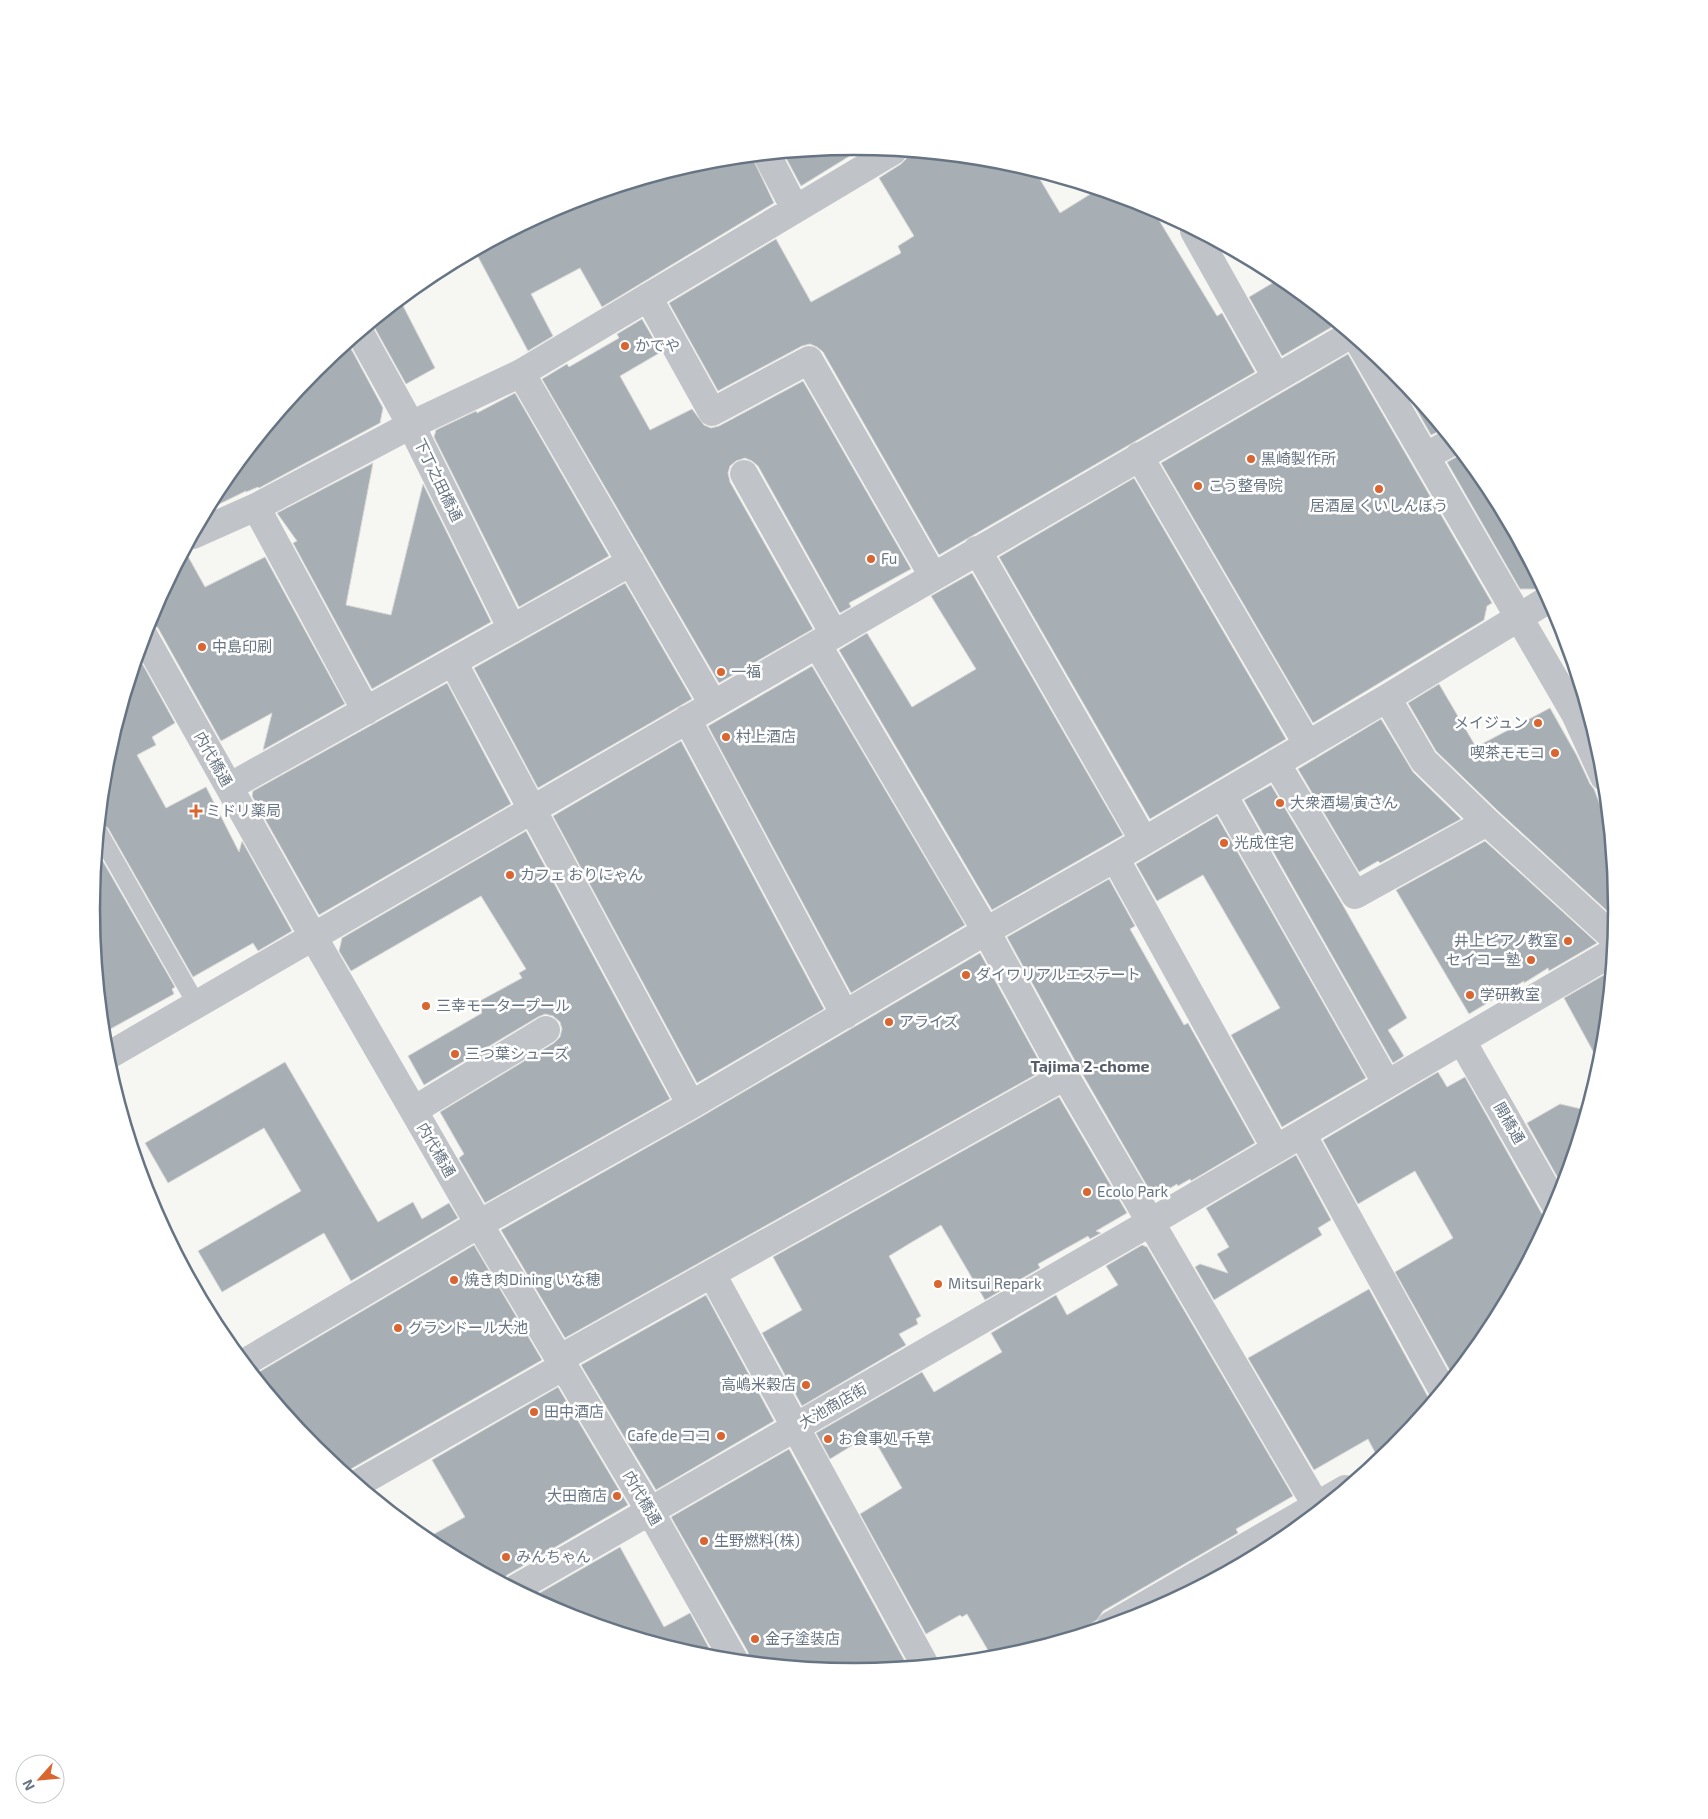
<svg xmlns="http://www.w3.org/2000/svg" width="1708" height="1819" font-family="'Exo 2','Noto Sans JP',sans-serif">
<rect width="100%" height="100%" fill="#f6f6f3"/>
<path fill="#a7aeb4" stroke="#d8d8d6" d="M854,147L867,148L863,151L861,149L801,186L784,154Z
M908,152L1003,161L1035,171L1060,213L1097,190L1151,207L1214,311L1217,316L1222,313L1255,372L939,555L823,352L817,347L810,344L802,346L718,391L669,303L776,239L811,302L901,253L898,246L914,236L879,178L901,164L906,159Z
M752,157L774,203L602,307L580,268L531,294L553,336L528,351L475,251L562,205L705,161Z
M1281,278L1337,324L1282,356L1249,297Z
M400,300L435,368L406,384L372,323Z
M642,319L661,352L620,376L650,430L692,409L704,425L711,428L719,426L803,381L911,569L849,603L851,607L840,613L758,466L752,461L745,458L736,461L730,466L728,473L730,482L813,629L719,683L542,379L567,364L569,367L619,338L617,334Z
M348,343L383,408L380,423L259,488L258,487L246,492V491L207,510L220,486L315,370Z
M1348,354L1492,603L1487,606L1484,620L1313,723L1161,463Z
M1394,370L1440,427L1442,430L1431,435Z
M515,393L609,556L519,607L434,437L436,430L476,411L477,413Z
M1462,454L1488,486L1541,585L1535,589H1520L1447,462Z
M373,463L346,605L391,615L423,484L491,622L372,689L293,543L297,541L277,513Z
M1134,478L1286,739L1150,819L999,557Z
M185,551L205,587L265,557L345,704L263,750L272,713L221,741L158,628L152,623L148,621Z
M972,573L1123,835L992,910L839,650L867,633L912,707L976,669L931,596Z
M625,583L692,699L538,788L474,668Z
M138,656L175,723L152,737L156,745L137,755L166,808L206,787L239,852L242,841L292,931L258,951L253,943L193,977L108,828L100,823L106,760Z
M812,666L965,925L851,993L708,726Z
M447,683L511,804L319,915L252,796L253,791Z
M1439,684L1476,747L1550,708L1577,756L1590,784L1594,789L1608,826L1617,910L1616,919L1498,811L1436,751L1408,703Z
M1381,719L1413,772L1461,819L1380,863L1378,861L1359,872L1298,769Z
M681,741L824,1009L697,1083L553,816Z
M1271,785L1341,902L1407,1018L1388,1030L1404,1056L1393,1063L1244,800Z
M1217,816L1366,1078L1282,1127L1231,1035L1280,1008L1203,875L1157,901L1136,864Z
M526,831L670,1099L485,1203L459,1158L464,1154L440,1112L554,1043L560,1037L562,1029L560,1022L553,1016L545,1014L538,1017L424,1085L408,1056L482,1013L476,1003L522,978L519,973L526,969L481,896L351,971L339,951L342,938Z
M1485,841L1597,943L1549,971L1548,968L1524,983V981L1469,1014L1396,890Z
M97,851L175,987L172,989L174,994L103,1033L91,910Z
M1109,879L1135,926L1130,929L1184,1025L1188,1023L1255,1143L1191,1181L1190,1179L1178,1186L1177,1184L1154,1198L1079,1068L1007,937Z
M980,953L1044,1070L565,1338L501,1230L699,1118Z
M1611,971L1602,1059L1600,1064L1564,998Z
M285,1062L378,1222L413,1202L422,1219L449,1203L458,1218L351,1281L324,1233L222,1292L198,1251L301,1191L264,1128L168,1183L145,1143Z
M1438,1072L1447,1087L1465,1077L1542,1214L1549,1220L1488,1334L1453,1376L1395,1272L1453,1238L1415,1171L1358,1204L1323,1140Z
M1059,1097L1127,1213L1096,1231L1101,1233L1090,1239L1088,1236L1038,1264L1040,1268L985,1300L941,1225L912,1242L889,1256L921,1316L916,1319L918,1324L899,1334L906,1345L802,1406L762,1333L802,1310L773,1257Z
M1560,1104L1586,1110L1563,1187L1527,1123Z
M1296,1155L1331,1220L1318,1228L1322,1235L1214,1300L1195,1267L1200,1264L1228,1273L1217,1254L1229,1247L1206,1208Z
M474,1245L542,1360L349,1470L345,1474L314,1449L254,1375Z
M1142,1245L1147,1247L1293,1496L1236,1529L1238,1533L1103,1611L1097,1620L1065,1639L1002,1658L993,1659L967,1614L962,1617L960,1615L926,1634L860,1514L902,1488L871,1434L830,1459L816,1433L922,1372L934,1392L1002,1352L991,1333L1056,1295L1067,1315L1118,1285L1106,1266Z
M1369,1289L1428,1397L1433,1401L1393,1449L1379,1460L1368,1439L1314,1470L1248,1358Z
M706,1295L774,1421L656,1490L581,1365Z
M558,1387L628,1505L507,1575L501,1582L425,1539L465,1517L432,1460Z
M789,1449L908,1667L853,1672L749,1662L748,1652L671,1517Z
M620,1547L664,1627L690,1613L715,1659L705,1658L562,1614L531,1598Z"/>
<g fill="none" stroke-linecap="round" stroke-linejoin="round">
<path stroke="#c0c3c7" stroke-width="18" d="M99,833L197,1005"/>
<path stroke="#c0c3c7" stroke-width="28" d="M767,155L795,209
M1194,231L1276,377
M648,297L712,412L809,360L933,576
M360,333L411,425L512,629
M1359,342L1575,714L1604,777
M521,373L713,704
M1139,456L1308,745
M1426,456L1452,442
M744,474L834,634
M256,507L366,711
M193,535L256,507L411,425L521,373L893,151
M977,550L1144,841
M144,636L314,938L479,1224L650,1511L734,1660
M817,644L986,931L1065,1076L1319,1510
M453,662L691,1105
M1387,698L1424,761L1487,822L1614,938
M687,719L845,1015
M1276,763L1355,895L1487,822
M229,787L631,562
M1223,795L1387,1084
M1115,858L1276,1149
M1462,1041L1556,1206
M106,1057L1350,335
M414,1110L546,1030
M1302,1134L1442,1389
M712,1274L925,1665
M559,1359L1065,1076
M244,1363L479,1224L691,1105L986,931L1115,858L1387,698L1549,599
M357,1484L564,1366
M515,1589L1151,1222L1613,952
M1111,1625L1345,1489"/>
</g>
<g fill="#d96530" stroke="#fff" stroke-width="2">
<circle cx="625" cy="346" r="5"/>
<circle cx="1251" cy="459" r="5"/>
<circle cx="1198" cy="486" r="5"/>
<circle cx="1379" cy="489" r="5"/>
<circle cx="871" cy="559" r="5"/>
<circle cx="202" cy="647" r="5"/>
<circle cx="721" cy="672" r="5"/>
<circle cx="1538" cy="723" r="5"/>
<circle cx="726" cy="737" r="5"/>
<circle cx="1555" cy="753" r="5"/>
<circle cx="1280" cy="803" r="5"/>
<path d="M193.5 803.5h5v5h5v5h-5v5h-5v-5h-5v-5h5z"/>
<circle cx="1224" cy="843" r="5"/>
<circle cx="510" cy="875" r="5"/>
<circle cx="1568" cy="941" r="5"/>
<circle cx="1531" cy="960" r="5"/>
<circle cx="966" cy="975" r="5"/>
<circle cx="1470" cy="995" r="5"/>
<circle cx="426" cy="1006" r="5"/>
<circle cx="889" cy="1022" r="5"/>
<circle cx="455" cy="1054" r="5"/>
<circle cx="1087" cy="1192" r="5"/>
<circle cx="454" cy="1280" r="5"/>
<circle cx="938" cy="1284" r="5"/>
<circle cx="398" cy="1328" r="5"/>
<circle cx="806" cy="1385" r="5"/>
<circle cx="534" cy="1412" r="5"/>
<circle cx="721" cy="1436" r="5"/>
<circle cx="828" cy="1439" r="5"/>
<circle cx="617" cy="1496" r="5"/>
<circle cx="704" cy="1541" r="5"/>
<circle cx="506" cy="1557" r="5"/>
<circle cx="755" cy="1639" r="5"/>
</g>
<g text-anchor="middle" stroke-width="5" stroke-linejoin="round" paint-order="stroke">
<g font-size="15" fill="#677483" stroke="#fff" text-anchor="start">
<text x="635" y="351">かでや</text>
<text x="1261" y="464">黒崎製作所</text>
<text x="1208" y="491">こう整骨院</text>
<text x="1379" y="511" text-anchor="middle">居酒屋 くいしんぼう</text>
<text x="881" y="564">Fu</text>
<text x="212" y="652">中島印刷</text>
<text x="731" y="677">一福</text>
<text x="1528" y="728" text-anchor="end">メイジュン</text>
<text x="736" y="742">村上酒店</text>
<text x="1545" y="758" text-anchor="end">喫茶モモコ</text>
<text x="1290" y="808">大衆酒場 寅さん</text>
<text x="206" y="816">ミドリ薬局</text>
<text x="1234" y="848">光成住宅</text>
<text x="520" y="880">カフェ おりにゃん</text>
<text x="1558" y="946" text-anchor="end">井上ピアノ教室</text>
<text x="1521" y="965" text-anchor="end">セイコー塾</text>
<text x="976" y="980">ダイワリアルエステート</text>
<text x="1480" y="1000">学研教室</text>
<text x="436" y="1011">三幸モータープール</text>
<text x="899" y="1027">アライズ</text>
<text x="465" y="1059">三つ葉シューズ</text>
<text x="1097" y="1197">Ecolo Park</text>
<text x="464" y="1285">焼き肉Dining いな穂</text>
<text x="948" y="1289">Mitsui Repark</text>
<text x="408" y="1333">グランドール大池</text>
<text x="796" y="1390" text-anchor="end">高嶋米穀店</text>
<text x="544" y="1417">田中酒店</text>
<text x="711" y="1441" text-anchor="end">Cafe de ココ</text>
<text x="838" y="1444">お食事処 千草</text>
<text x="607" y="1501" text-anchor="end">大田商店</text>
<text x="714" y="1546">生野燃料(株)</text>
<text x="516" y="1562">みんちゃん</text>
<text x="765" y="1644">金子塗装店</text>
</g>
<g font-size="15" fill="#677483" stroke="#fff">
<text transform="translate(438 480) rotate(64)" y="5">下丁之田橋通</text>
<text transform="translate(213 759) rotate(61)" y="5">内代橋通</text>
<text transform="translate(1509 1123) rotate(60)" y="5">開橋通</text>
<text transform="translate(436 1150) rotate(60)" y="5">内代橋通</text>
<text transform="translate(833 1406) rotate(-30)" y="5">大池商店街</text>
<text transform="translate(642 1498) rotate(60)" y="5">内代橋通</text>
</g>
<g font-size="16" font-weight="bold" fill="#555e68" stroke="#fff">
<text x="1090" y="1072">Tajima 2-chome</text>
</g>
</g>
<path d="M0 0H1708V1819H0ZM100 909a754 754 0 1 1 1508 0a754 754 0 1 1-1508 0Z" fill="#fff" fill-rule="evenodd"/>
<path fill="none" stroke="#677483" stroke-width="2.5" d="M100 909a754 754 0 1 1 1508 0a754 754 0 1 1-1508 0Z"/>
<g transform="translate(40 1779) rotate(243)"><circle r="24" fill="#ffffff" stroke="#c2c7cd"/>
<path d="M0-4L9 19L0 12L-9 19Z" fill="#d96530"/>
<text y="-8" font-size="14" font-weight="bold" text-anchor="middle" fill="#677483">N</text>
</g>
</svg>
